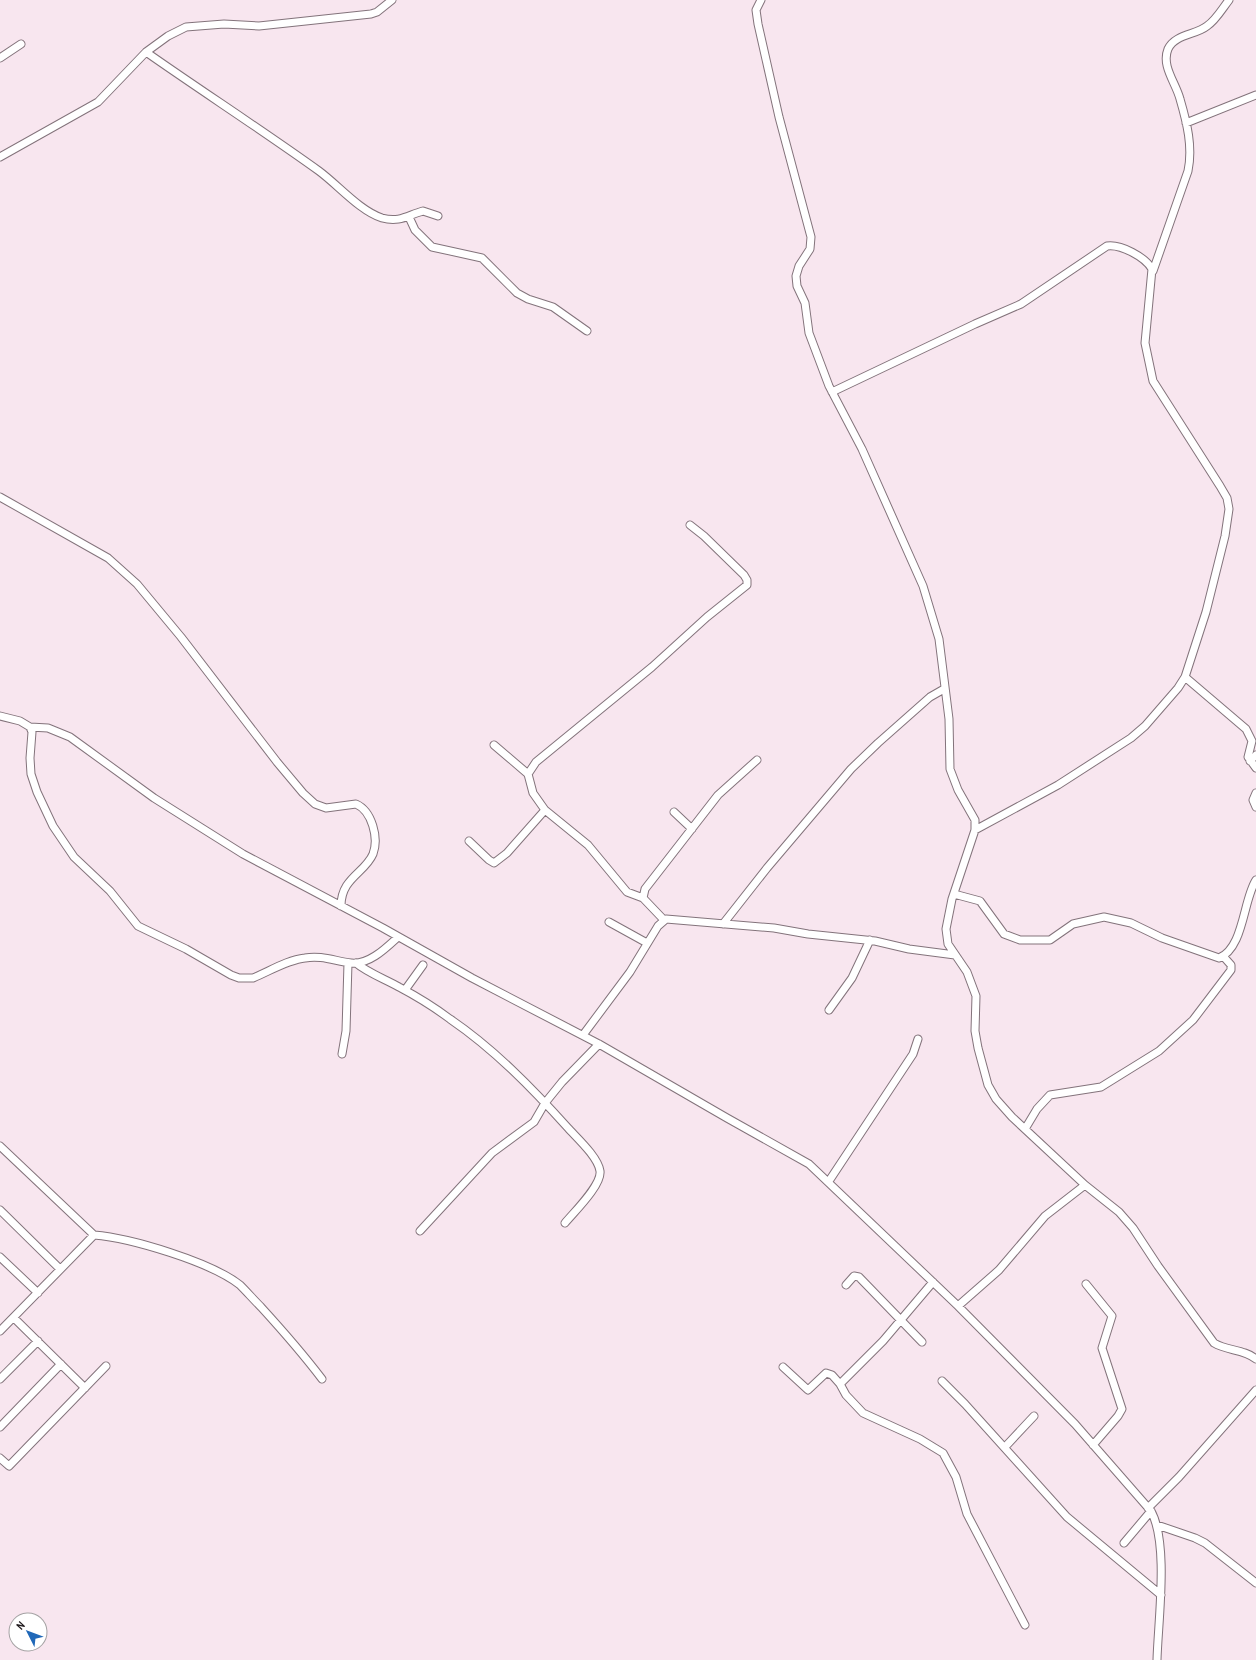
<svg xmlns="http://www.w3.org/2000/svg" width="1256" height="1660" font-family="'Archivo Narrow',sans-serif">
<rect width="100%" height="100%" fill="#f8e6ef"/>
<g fill="none" stroke-linecap="round" stroke-linejoin="round">
<defs>
<path id="street" d="M761,0L756,10L758,24L779,117L811,237L810,249L799,266L796,276L797,286L805,303L809,333L829,386L862,449L923,586L939,639L949,719L950,769L958,790L975,820V830L952,899L946,929L948,944L967,972L976,996L975,1031L978,1048L988,1085L996,1099L1012,1117L1085,1185L1045,1216L999,1270L958,1306
M146,52C203,92 262,130 319,171C338,185 360,211 382,218C400,223 408,215 423,211L438,216
M0,58L21,44
M1186,123L1256,95
M0,157L98,102L146,52L168,36L186,27L224,24L259,26L371,14L377,12L392,0
M409,217L415,230L432,247L482,258L517,293L528,299L553,307L587,331
M1153,271L1188,171C1193,147 1187,123 1180,99C1176,83 1161,66 1168,49C1175,34 1196,35 1207,26C1216,20 1222,9 1229,0
M832,392L975,324L1021,304L1107,246C1121,244 1145,257 1152,269L1145,343L1153,381L1220,486L1227,498L1229,509L1225,536L1206,612L1185,677L1178,688L1145,726L1131,738L1058,785L975,830
M0,497L108,558L137,584L181,637L277,762L303,793L315,804L326,808L356,804C372,811 379,838 373,854C365,873 341,878 341,906
M1185,677L1246,729L1252,741L1248,757L1256,768
M0,716L20,721L30,727L32,732L30,758L31,774L37,792L53,826L74,857L110,891L138,926L186,949L231,975L239,978H253C270,971 287,960 305,958C321,955 335,961 351,963C369,965 386,948 398,937
M30,727L48,728L70,737L154,798L243,854L383,928L472,978L599,1044L727,1118L809,1164L958,1306L1075,1424L1151,1511C1169,1544 1158,1621 1157,1660
M494,745L528,774
M1250,761L1256,755
M1256,793L1253,800L1256,807
M674,812L692,829
M469,841L489,860L494,863L507,853L545,810
M954,894L980,901L1004,934L1020,940H1050L1073,924L1104,917L1131,923L1162,938L1219,958C1244,948 1243,900 1256,880
M643,898L627,892L588,845L545,810L533,793L528,774L536,762L652,667L707,617L747,585V580L744,575L704,536L690,525
M664,920L643,898L645,889L718,795L757,760
M609,922L647,943
M723,924L767,868L851,769L878,743L930,697L944,689
M356,963C368,973 385,979 399,987C416,996 434,1007 450,1019C494,1049 532,1088 568,1128C577,1138 598,1157 600,1171C602,1185 574,1212 565,1223
M405,990L423,965
M829,1010L852,978L870,940
M583,1035L630,972L658,926L666,919L774,928L808,934L875,941L909,949L955,955
M342,1054L346,1031L348,963
M1025,1129L1037,1109L1050,1095L1101,1087L1159,1051L1193,1020L1231,970V965L1223,956
M0,1146L94,1235C131,1238 211,1262 240,1285C247,1292 254,1300 261,1307C282,1330 303,1354 322,1379
M829,1181L913,1054L918,1039
M1085,1185L1119,1212L1133,1228L1158,1266L1214,1343C1227,1351 1244,1349 1256,1359
M0,1210L60,1269
M420,1231L492,1153L534,1122L545,1103L562,1082L599,1044
M0,1257L38,1293
M1086,1284L1112,1316L1102,1348L1122,1409L1118,1416L1093,1445
M846,1285L854,1276L859,1277L922,1342
M14,1318L85,1388
M0,1331L94,1235
M783,1367L808,1390L826,1373L832,1375L840,1384L883,1341L933,1282
M0,1379L38,1341
M942,1381L965,1404L1067,1517L1161,1595
M840,1384L846,1395L863,1413L920,1439L943,1453L956,1477L967,1514L1025,1625
M0,1427L61,1364
M1005,1447L1034,1416
M0,1458L9,1466L106,1366
M1148,1508L1179,1477L1256,1390
M1157,1525L1195,1538L1205,1543L1256,1583
M1124,1543L1151,1511"/>
</defs>
<use href="#street" stroke="#83737b" stroke-width="9"/>
<use href="#street" stroke="#fff" stroke-width="7"/>
</g>
<g transform="translate(28 1632) rotate(312)"><circle r="19" fill="#ffffff" stroke="#a5a3a4"/>
<path d="M0-3L7 15L0 10L-7 15Z" fill="#2068b8"/>
<text y="-6" font-size="11" font-weight="bold" text-anchor="middle" fill="#1f191c">N</text>
</g>
</svg>
